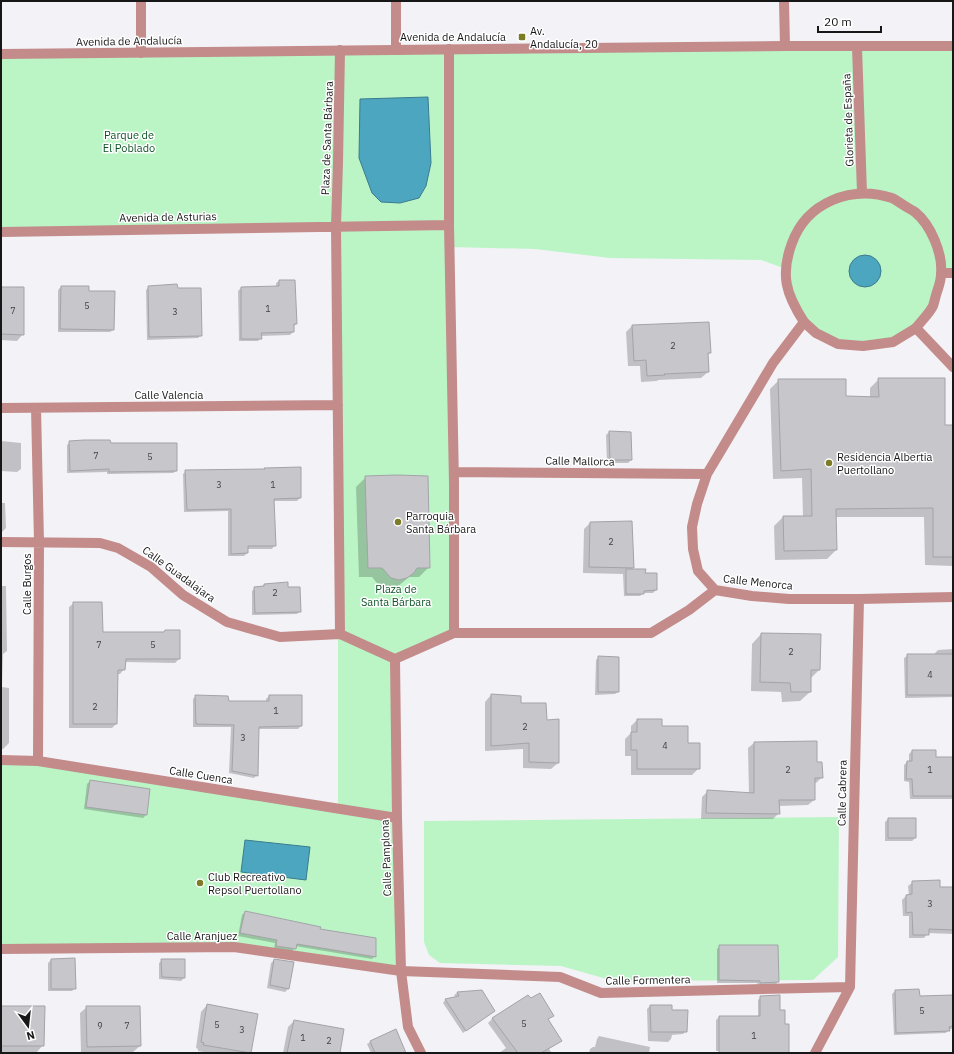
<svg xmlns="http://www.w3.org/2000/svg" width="954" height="1054" font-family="'IBM Plex Sans',sans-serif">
<rect width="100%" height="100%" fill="#f2f2f7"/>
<path fill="#bbf5c6" d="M953,46V273H942L932,307L893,342L838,344L804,322L786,269L761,260L610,258L535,249L450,247L454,633L395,659L401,971L234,947L1,949V760L338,809V405L336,227L1,232V54Z
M839,817L838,957L813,980L614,981L561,966L440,963L429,955L424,942V821Z"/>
<path fill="#4ca6bf" stroke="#3c7b8d" d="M428,97L431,163L426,186L419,198L400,203L381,202L372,193L359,158L360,99Z
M849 271a16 16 0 1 1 32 0a16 16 0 1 1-32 0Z
M245,840L310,847L306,880L241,872Z"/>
<path fill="#0003" d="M279,281L296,324L293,327V332L290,335L261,336V338L258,341H239L238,291L241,288L276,287V283Z
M61,287L113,330L110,332H58V290Z
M149,287L201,335L198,338L147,340L146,290Z
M1,288L23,334L17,341L1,340Z
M632,326L710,353L707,355L708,372L701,378L658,380L657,381L641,382L640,366H628L626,332Z
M879,379L944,426H953V566L925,565L924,517H835L836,550L827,559L775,560L774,526L783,517H803L802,478L773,479L770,389L779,380L845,397H870V388Z
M609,432L631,460L628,463H607L606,435Z
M1,441L21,443V469L17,472L1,471Z
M70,442L110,444L176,471L173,473L107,474V472L67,473V445Z
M186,471L300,498L297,501H273L274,546L272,549H247V553L244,556H228V511L184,512L183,474Z
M366,477L429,567L419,577H409L396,588L389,589L381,588L372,577H359L356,487Z
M1,503H5L6,528L2,532H1Z
M590,523L633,568L630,570L644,574L656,590L653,593H643L640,596H624L623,574L583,573L584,529Z
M264,585L287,588L300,611L297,614L252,615V591L255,588L261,587Z
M1,586H6L7,651L3,654L2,687L9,688V743L3,749H1Z
M74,603L102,633H162L165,631L179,659L175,663L125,662L124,669L120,674H117L116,724L112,728H69V607Z
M761,634L819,670L810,679V692L800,701L782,702L781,692L751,691L752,644Z
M953,649V697L905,698L904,658L907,656L935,655V653L938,650Z
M599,657L618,692L615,694L595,695L596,660Z
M491,695L521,704L546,721L558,763L551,769L523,768V749L485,751V702Z
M196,696L228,702H266V699L269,696H301V726L298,729H258L257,775L254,778L229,773L231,727H193V699Z
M637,720L661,727L687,744L699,768L692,775H631V756H625V739L631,733V726Z
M754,743L816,763L822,777L816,783H814V800L808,805L778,806L779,813L773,819H701L702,797L708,791L749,794L748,748Z
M912,751L935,758H953V799H910L909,782L904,781V765L907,762H909V754Z
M90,781L149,790L146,815L143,818L84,809L87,784Z
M888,819L915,838L912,841H885V822Z
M913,882L939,888H953V934L928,933L924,938H909V916H903L902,900L906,896H909L908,886Z
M245,912L319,929L375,956L372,959L295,946L292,952L274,949L275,943L238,936L242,915Z
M720,946L778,982L775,985H758L757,983H717V949Z
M51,960L75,988L72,991H48V963Z
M162,960L184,978L181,981L159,979V963Z
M274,960L288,989L285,992L267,988L271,963Z
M481,991L490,1014L463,1033L443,1003L445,1000L456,997L454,995L457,993Z
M895,991L919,997L953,996V1029H948L946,1033L894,1035L892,994Z
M761,997L779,1011L784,1025L788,1053H730V1051H716V1020L719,1017H758V1000Z
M530,1000L553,1015L548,1020L561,1040L549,1049L552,1053H499L506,1048L488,1023L493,1018Z
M207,1005L250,1053H209L198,1051V1049L196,1048L201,1012Z
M650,1006H671V1011L686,1031L683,1034L672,1035L671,1039L668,1042L648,1041L647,1009Z
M1,1007L43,1045L37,1052H1Z
M87,1007L140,1046L133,1052L81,1053L80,1013Z
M294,1021L339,1053H283L288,1027Z
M599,1036L650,1047L649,1053H589L590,1049L593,1047H595L597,1039Z
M370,1042L398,1053H371L367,1044Z"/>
<path fill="#c6c6cb" stroke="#a3a3a8" d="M279,280H295L297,324H294V332L261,333L262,339H241V287L279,286Z
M177,284L178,288H201L202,336L149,337L148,286Z
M61,286H89V291H115L114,330L60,329Z
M1,287H24V335L1,334Z
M709,322L711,353H708L709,372L664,374L665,375L647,376L646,360L634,361L632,325Z
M878,378H945V425H953V557H933V508L836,509L837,550L784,551L783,516H812L811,469L781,471L778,379H846V396L879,397Z
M609,431L631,432L632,460H610Z
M84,440H110L111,443H177V471L109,472V469L70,471L69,441Z
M301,467V498L274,499L276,546H248V553L231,554V509L187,510L185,470L265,469L264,468Z
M397,475L428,476L430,568H417L414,573L407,578L399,580L391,578L382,568H368L365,476Z
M632,521L634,568L589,567L590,522Z
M626,569H646L645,573H657V590L644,591V594H626Z
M288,582V587H300L301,612L255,613L254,587L264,586V584Z
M73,602H102L103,632H164L165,630H180V659H126L125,670H118L117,724H73Z
M761,633L821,634L820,670H811V692H791L790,683L760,682Z
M907,654H953V695H907Z
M598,656L619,657V692H598Z
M491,694L521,696V703H546L547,720L559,719V763L529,762V743L491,746Z
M195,695L228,696L229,701H269V695H302V726L259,727L258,776L232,771L234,725L196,724Z
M637,719H662V726H688V743H700V769H637V750H631V732H637Z
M817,741V762H822L823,778H815V800H779L780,814L706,813L707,790L754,793V742Z
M912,750H936V757H953V796H913L912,779H906L907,761H912Z
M90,780L150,789L147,815L86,807Z
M888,818H916V838H888Z
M940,880V887H953V930L929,929V935H913L912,912L906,913V895L912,894V881Z
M245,911L321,927L320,929L376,938V957L297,944L296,949L276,946L277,940L240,933Z
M719,945H778L779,982L760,983V981L719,980Z
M75,958L76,989H51V959Z
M161,959H185V978L162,977Z
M274,959L294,962L289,989L270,985Z
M919,989L920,996L953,995V1026L949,1027L950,1031L896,1033L895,990Z
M482,990L495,1011L466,1031L445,999L459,996L457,992Z
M540,993L554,1016L548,1019L562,1041L541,1053H518L492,1018L528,995L531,998Z
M780,995V1010H785V1024H789V1053H719V1016H760V996Z
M207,1004L258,1014L251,1053L203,1045L204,1043L201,1042Z
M650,1005H672V1010H688L687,1032H651Z
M1,1006H45L44,1046H1Z
M86,1006H140L141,1046L87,1047Z
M294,1020L344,1029L340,1053H287Z
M396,1029L406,1053H375L370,1041Z"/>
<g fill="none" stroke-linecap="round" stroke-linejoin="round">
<path stroke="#c38b8a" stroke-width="10" d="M804,322L816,333L838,344L863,346L893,342L916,328"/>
<path stroke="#c38b8a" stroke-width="10" d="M396,1V49
M784,1L785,46
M857,47L862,193
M340,50L338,163L336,226L340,634L395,659L454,633V484L449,225V49
M141,53V1
M1,232L449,225
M942,273H953
M1,408L338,405
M36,408L39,542L38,761
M454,472L707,474
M1,542L100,543L118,548L151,567L183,595L227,622L280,637L340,634
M715,590L698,571L693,549L692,527L697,504L707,474L773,363L804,322C786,294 780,275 792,243C807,202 851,185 892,198C896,200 900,203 905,206C908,208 912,210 915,212C931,225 943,254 941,274C941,282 938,288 936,295C935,299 934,303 933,306C929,314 921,321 916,328L953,367
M454,633H651L689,610L715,590L752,596L789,599H859L953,597
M395,659L397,818L401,971L408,1027L421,1053
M1,760L38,761L397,818
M1,949L234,947L401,971L560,977L601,993L850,987
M815,1053L850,987L859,599"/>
<path stroke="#c38b8a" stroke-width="10" d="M1,54L785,46H953"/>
</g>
<g fill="#7b7c25" stroke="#fff" stroke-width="1.5">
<rect x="518" y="33" width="8" height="8" rx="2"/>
<circle cx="829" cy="463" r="4"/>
<circle cx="398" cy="522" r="4"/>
<circle cx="200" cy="883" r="4"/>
</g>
<g text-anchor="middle" stroke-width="3" stroke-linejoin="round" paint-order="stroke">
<g font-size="9" fill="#434345">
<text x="87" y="309">5</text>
<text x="268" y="312">1</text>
<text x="13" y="314">7</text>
<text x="175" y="315">3</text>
<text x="673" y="349">2</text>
<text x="96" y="459">7</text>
<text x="150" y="460">5</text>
<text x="219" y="488">3</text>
<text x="273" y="488">1</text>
<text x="611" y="545">2</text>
<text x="275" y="596">2</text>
<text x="99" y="648">7</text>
<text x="153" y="648">5</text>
<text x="791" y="655">2</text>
<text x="930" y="678">4</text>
<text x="95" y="710">2</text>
<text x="276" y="714">1</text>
<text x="525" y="730">2</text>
<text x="243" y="741">3</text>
<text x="665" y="749">4</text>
<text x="788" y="773">2</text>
<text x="930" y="773">1</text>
<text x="930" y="907">3</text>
<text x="922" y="1014">5</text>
<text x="524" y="1027">5</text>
<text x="217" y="1028">5</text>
<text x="100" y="1029">9</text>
<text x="127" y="1029">7</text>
<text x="242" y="1033">3</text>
<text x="754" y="1039">1</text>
<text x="303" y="1041">1</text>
<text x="329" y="1044">2</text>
</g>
<g font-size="11" fill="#171718" stroke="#fff" text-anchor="start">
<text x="530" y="35">Av.<tspan x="530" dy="13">Andalucía, 20</tspan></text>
<text x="837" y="461">Residencia Albertia<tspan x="837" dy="13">Puertollano</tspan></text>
<text x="406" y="520">Parroquia<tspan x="406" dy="13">Santa Bárbara</tspan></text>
<text x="208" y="881">Club Recreativo<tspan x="208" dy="13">Repsol Puertollano</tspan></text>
</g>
<g font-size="11" fill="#171718" stroke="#fff">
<text x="453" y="41">Avenida de Andalucía</text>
<text transform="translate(129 41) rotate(-1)" y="4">Avenida de Andalucía</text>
<text transform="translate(848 120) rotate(-92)" y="4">Glorieta de España</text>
<text transform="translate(327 138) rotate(-88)" y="4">Plaza de Santa Bárbara</text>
<text transform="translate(168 217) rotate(-1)" y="4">Avenida de Asturias</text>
<text x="169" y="399">Calle Valencia</text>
<text transform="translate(580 461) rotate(1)" y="4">Calle Mallorca</text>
<text transform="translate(179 574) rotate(36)" y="4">Calle Guadalajara</text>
<text transform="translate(758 582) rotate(6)" y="4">Calle Menorca</text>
<text transform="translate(27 584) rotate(-90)" y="4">Calle Burgos</text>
<text transform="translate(201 775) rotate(9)" y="4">Calle Cuenca</text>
<text transform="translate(842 793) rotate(-89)" y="4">Calle Cabrera</text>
<text transform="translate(386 858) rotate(-92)" y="4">Calle Pamplona</text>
<text x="202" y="940">Calle Aranjuez</text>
<text transform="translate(648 980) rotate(-1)" y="4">Calle Formentera</text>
</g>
<g font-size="11" fill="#0d5226" stroke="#fff">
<text x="129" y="139">Parque de<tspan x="129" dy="13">El Poblado</tspan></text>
<text x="396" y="593">Plaza de<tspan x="396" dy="13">Santa Bárbara</tspan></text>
</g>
</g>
<rect width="954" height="1054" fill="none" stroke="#171718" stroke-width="4"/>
<g transform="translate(28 1026) rotate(165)" stroke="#ffffff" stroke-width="3" paint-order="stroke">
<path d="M0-3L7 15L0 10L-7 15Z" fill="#171718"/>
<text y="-6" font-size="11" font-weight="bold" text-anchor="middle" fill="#171718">N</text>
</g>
<path d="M818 26v6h63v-6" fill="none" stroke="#171718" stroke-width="2"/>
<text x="824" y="26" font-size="12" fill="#171718" stroke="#ffffff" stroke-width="3" paint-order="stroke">20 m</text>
</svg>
